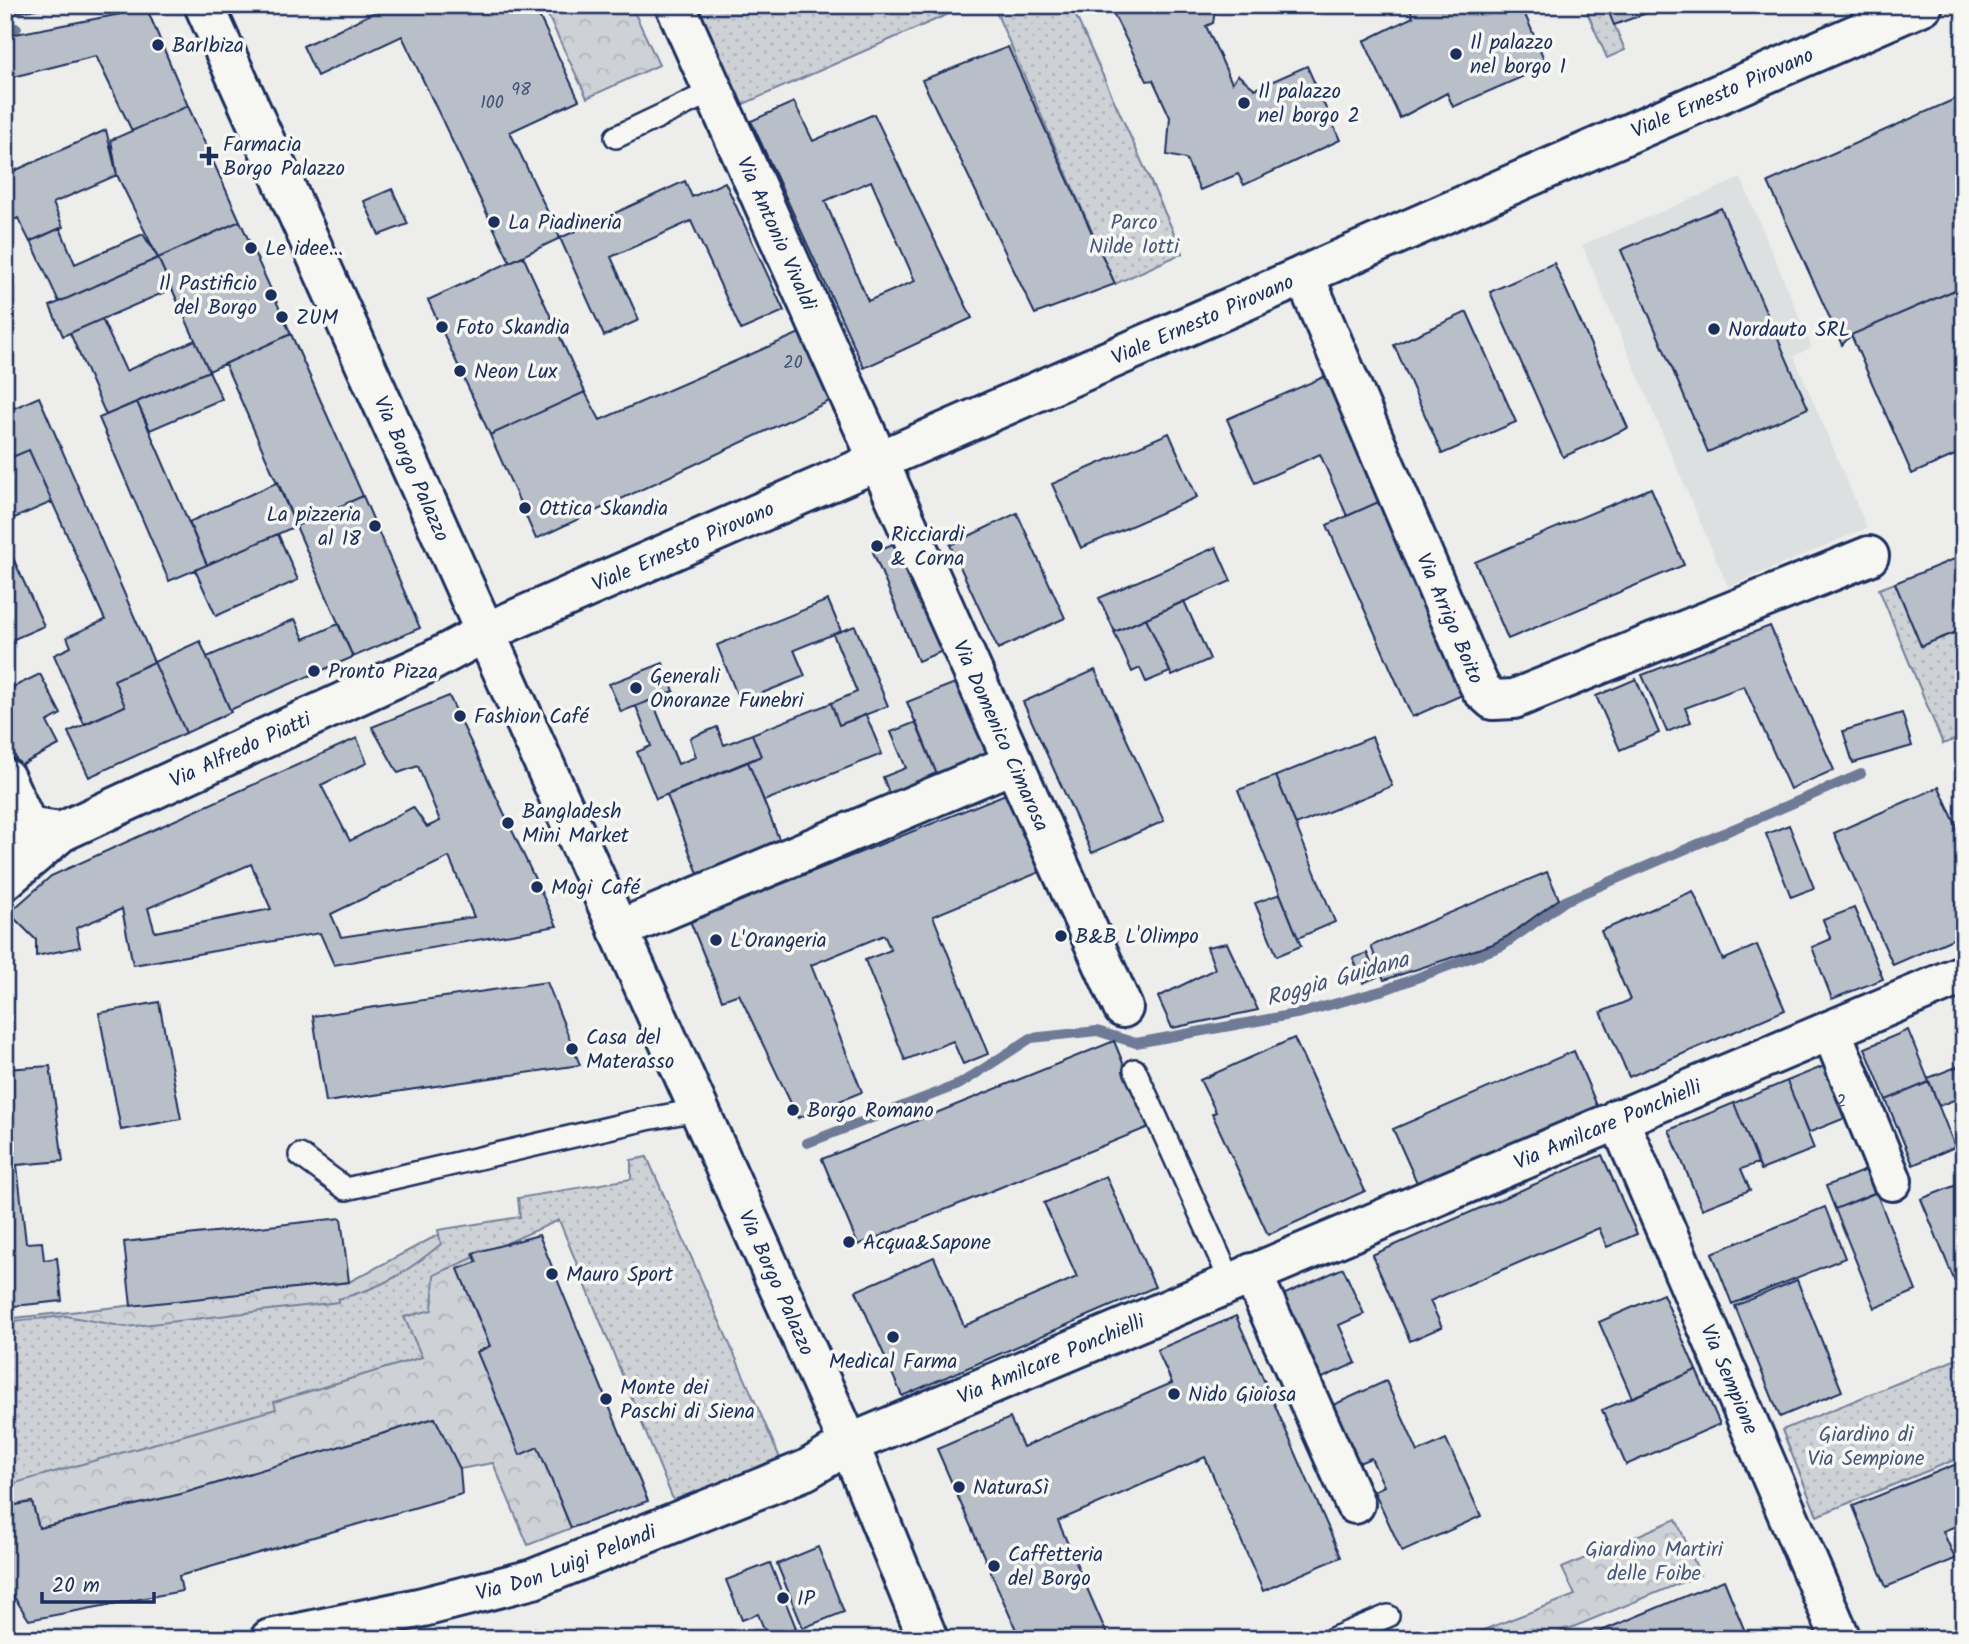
<svg xmlns="http://www.w3.org/2000/svg" width="1969" height="1644" font-family="Kalam,sans-serif">
<defs>
<pattern id="park-crowns" width="20" height="18" patternUnits="userSpaceOnUse" patternTransform="scale(1.75)"><rect width="20" height="18" fill="#ced2d7"/><path d="M2 6a3 3 0 1 1 6 0M12 15a3 3 0 1 1 6 0" fill="none" stroke="#b0b5bb"/></pattern>
<pattern id="garden-dots" width="8" height="8" patternUnits="userSpaceOnUse" patternTransform="scale(1.75)"><rect width="8" height="8" fill="#ced2d7"/><path d="M2 2h.1M6 6h.1" fill="none" stroke="#b0b5bb" stroke-width="1.8" stroke-linecap="round"/></pattern>
</defs>
<rect width="100%" height="100%" fill="#edeeec"/>
<filter id="ink" filterUnits="userSpaceOnUse"><feTurbulence type="fractalNoise" baseFrequency=".0143" numOctaves="2"/><feDisplacementMap in="SourceGraphic" scale="14" xChannelSelector="R" yChannelSelector="G"/><feConvolveMatrix kernelMatrix="1 2 1 2 8 2 1 2 1" color-interpolation-filters="sRGB"/></filter>
<g filter="url(#ink)">
<path fill="#dde0e1" d="M1741,178L1812,347L1794,356L1867,528L1728,587L1582,245Z"/>
<path fill="url(#park-crowns)" stroke="#74809a" stroke-width="2" d="M543,5H631L659,65L587,98Z
M481,1224L473,1253L477,1262L459,1269L490,1346L478,1352L520,1454L538,1447L571,1528L528,1545L493,1463L460,1469L434,1418L182,1494L39,1528L32,1502L5,1507V1319L349,1282L436,1236Z
M1676,1519L1700,1575L1544,1639H1460L1575,1595L1562,1568Z"/>
<path fill="url(#garden-dots)" stroke="#74809a" stroke-width="2" d="M695,5H969L739,106Z
M993,5H1071L1183,253L1115,284Z
M1584,5H1606L1625,50L1607,58Z
M1895,583L1921,646L1964,629V736L1943,744L1879,589Z
M647,1157L780,1458L674,1502L559,1220L434,1275L432,1310L404,1317L422,1357L274,1402L276,1409L5,1486V1322L66,1316L126,1327L338,1302V1299C382,1288 406,1273 441,1244L438,1230L520,1217L518,1198L631,1179V1160Z
M1964,1356V1456L1817,1516L1782,1430Z"/>
<g fill="none" stroke-linecap="round" stroke-linejoin="round">
<path stroke="#6e7a96" stroke-width="10" d="M5,29L17,28
M807,1143L960,1084L1031,1038L1097,1031L1136,1043L1301,1013L1384,990L1502,946L1565,901L1861,774"/>
</g>
<path fill="#b9bfc8" stroke="#1b2f5e" stroke-width="2" fill-rule="evenodd" d="M5,5H57L5,15Z
M390,5H534L579,100L510,132L560,238L510,262L402,36L317,76L303,46Z
M1109,5H1216L1213,23L1206,26L1232,83L1238,75L1255,89L1307,66L1340,140L1244,185L1238,174L1200,190L1186,159L1167,155L1170,117L1153,80L1147,81Z
M1408,5H1521L1547,66L1453,107L1447,93L1400,118L1364,41L1413,17Z
M1606,5H1666V6L1614,25Z
M147,9L188,106L132,131L96,56L5,79V36Z
M1008,47L1115,284L1035,314L922,80Z
M1964,95V286L1851,335L1842,345L1768,182Z
M794,102L813,141L874,114L972,318L864,368L751,121ZM871,181L915,281L868,301L825,201Z
M188,106L240,221L158,258L117,175L111,140Z
M106,130L117,175L53,203L63,227L30,242L18,218L11,221L5,209V175Z
M685,181L692,197L725,182L784,311L741,330L691,221L611,257L639,320L604,336L560,238Z
M392,189L408,224L379,235L364,201Z
M1721,208L1808,408L1708,452L1621,250Z
M240,221L291,334L209,371L158,258Z
M60,228L75,264L143,234L158,258L59,302L31,241Z
M523,256L585,392L490,435L428,300Z
M158,258L172,289L63,336L50,306Z
M1554,263L1628,428L1563,457L1490,292Z
M1955,290L1964,309V451L1912,474L1851,335Z
M1467,312L1516,422L1442,454L1394,345Z
M102,319L126,371L195,340L209,371L106,415L70,333Z
M802,332L834,399L536,539L490,435L585,392L600,420Z
M291,334L363,496L296,526L225,364Z
M209,371L222,399L150,430L137,402Z
M1328,375L1383,500L1347,516L1320,454L1255,483L1227,419Z
M39,397L154,662L114,680L125,706L84,724L54,655L71,647L67,637L105,620L29,450L5,460V412Z
M137,402L207,565L169,581L99,418Z
M1169,433L1197,497L1081,548L1052,484Z
M29,450L52,502L5,522V460Z
M278,482L296,526L207,565L189,522Z
M1651,488L1684,565L1508,639L1475,562Z
M363,496L420,628L353,657L296,526Z
M1383,500L1469,692L1412,717L1327,525Z
M1017,513L1065,618L998,649L950,545Z
M278,534L298,580L216,616L195,570Z
M903,540L948,649L918,661L873,552Z
M1216,547L1231,581L1115,632L1099,598Z
M1964,555V629L1921,646L1895,583Z
M13,558L44,626L5,643V562Z
M828,600L841,631L794,650L805,676L740,702L717,645Z
M1184,601L1210,659L1172,676L1146,618Z
M1146,618L1170,672L1146,682L1140,668L1132,672L1114,632Z
M295,619L304,639L338,624L353,657L230,710L207,657Z
M855,626L888,706L839,725L831,703L857,692L833,634Z
M1770,626L1834,770L1790,789L1744,686L1685,708L1691,722L1667,732L1642,675Z
M200,641L231,712L186,733L154,662Z
M154,662L186,733L89,777L68,732L125,706L114,680Z
M663,663L674,691L621,712L609,684Z
M1095,670L1164,821L1092,853L1023,702Z
M40,674L61,714L47,722L59,745L19,766L5,732V691Z
M1636,679L1659,733L1620,750L1596,696Z
M960,681L993,760L940,782L907,702Z
M449,696L557,926L334,965L320,933L133,965L122,909L76,928L80,947L36,956V940L9,913L51,876L357,738L367,763L321,785L350,841L413,807L427,827L440,821L418,766L398,773L372,727ZM449,857L474,917L341,937L331,914ZM251,864L271,909L155,932L148,908Z
M652,700L678,764L696,757L690,738L717,727L724,745L752,734L761,756L656,799L637,752L651,746L636,706Z
M831,703L839,725L866,715L882,754L764,801L748,762L761,756L752,734Z
M1902,713L1912,746L1853,763L1843,731Z
M916,722L940,782L892,801L883,777L906,768L891,732Z
M1372,737L1392,786L1296,825L1276,776Z
M748,762L783,849L701,881L667,795Z
M1276,776L1335,922L1298,938L1238,790Z
M1939,787L1964,843V934L1893,965L1834,833Z
M1008,793L1040,872L933,916L988,1054L963,1064L953,1041L905,1060L865,960L891,950L884,935L811,965L862,1092L798,1118L739,994L722,1000L690,921Z
M1789,825L1814,888L1791,897L1766,834Z
M1547,872L1559,899L1508,936L1493,944L1384,980L1371,946Z
M1693,891L1723,960L1757,945L1785,1010L1629,1077L1601,1012L1630,1000L1601,931Z
M1280,894L1301,946L1277,956L1255,903Z
M1854,908L1883,979L1832,999L1812,947L1831,939L1823,920Z
M1227,943L1258,1010L1172,1028L1158,997L1215,969L1207,947Z
M1367,953L1377,977L1363,983L1353,958Z
M547,982L580,1065L326,1102L313,1016Z
M159,1002L181,1119L121,1130L99,1013Z
M1908,1030L1929,1082L1886,1100L1865,1048Z
M1294,1038L1365,1191L1268,1235L1212,1114L1216,1112L1200,1080Z
M1114,1041L1149,1127L858,1245L822,1159Z
M1574,1051L1598,1108L1418,1185L1393,1129Z
M1839,1060L1860,1112L1808,1133L1787,1081Z
M1964,1064V1096L1939,1106L1928,1078Z
M50,1066L63,1161L17,1165L26,1243L42,1242L44,1260L57,1258L62,1301L5,1307V1069Z
M1787,1081L1814,1149L1761,1170L1734,1103Z
M1929,1082L1955,1147L1913,1165L1886,1100Z
M1734,1103L1758,1163L1741,1169L1750,1190L1702,1209L1669,1130Z
M1602,1155L1637,1234L1607,1247L1599,1228L1430,1301L1442,1327L1410,1341L1372,1255Z
M1878,1165L1888,1188L1835,1209L1826,1186Z
M1106,1176L1155,1287L902,1396L856,1291L934,1257L964,1326L1077,1277L1044,1203Z
M1964,1182V1304L1921,1199Z
M1876,1192L1916,1291L1875,1308L1835,1209Z
M1825,1207L1845,1258L1732,1304L1712,1253Z
M341,1218L349,1282L131,1306L124,1242Z
M539,1235L648,1501L571,1528L538,1447L520,1455L477,1352L490,1346L458,1269L477,1262L473,1253Z
M1343,1268L1364,1314L1339,1325L1356,1363L1320,1379L1283,1295Z
M1797,1280L1842,1391L1780,1417L1735,1306Z
M1663,1294L1696,1370L1632,1398L1599,1322Z
M1236,1316L1341,1557L1263,1591L1205,1457L1058,1521L1109,1639H1020L937,1449L1010,1418L1023,1447L1172,1383L1157,1350Z
M1696,1370L1720,1424L1626,1465L1602,1410Z
M1386,1381L1418,1452L1446,1439L1481,1516L1402,1552L1374,1491L1384,1486L1371,1458L1359,1463L1333,1405Z
M435,1418L460,1469L462,1494L179,1576L182,1591L29,1620L14,1597L5,1599V1507L32,1502L39,1528L181,1494Z
M1964,1461V1523L1943,1531L1955,1559L1886,1587L1853,1506Z
M818,1547L844,1612L803,1628L777,1564Z
M770,1563L796,1628L768,1639L758,1614L742,1620L726,1580Z
M1724,1580L1748,1639H1582Z
M535,1628L539,1639H509Z"/>
<g fill="none" stroke-linecap="round" stroke-linejoin="round">
<defs>
<path id="lane" d="M616,137L713,91
M1135,1070L1231,1282
M300,1155L346,1189L647,1119L698,1110
M1332,1639L1388,1616"/>
<g id="street">
<path id="s1" d="M675,5L1123,1008"/>
<path id="s2" d="M1304,275L1473,672L1481,689L1493,700L1514,699L1869,556"/>
<path id="s3" d="M484,633L1923,5"/>
<path d="M5,778L27,825"/>
<path d="M5,824L61,832"/>
<path d="M618,930L1014,763"/>
<path d="M1831,1030L1892,1181"/>
<path id="s4" d="M1618,1118L1841,1639"/>
<path d="M1252,1273L1355,1504"/>
<path id="s5" d="M270,1639L423,1607L533,1579L806,1470L849,1444L1964,974"/>
</g>
<g id="secondary">
<path id="s6" d="M204,5L849,1444L928,1639"/>
<path id="s7" d="M5,880L61,832L430,662L484,633"/>
</g>
</defs>
<use href="#lane" stroke="#1b2f5e" stroke-width="26"/>
<use href="#street" stroke="#1b2f5e" stroke-width="44"/>
<use href="#secondary" stroke="#1b2f5e" stroke-width="44"/>
<use href="#lane" stroke="#f6f6f2" stroke-width="21"/>
<use href="#street" stroke="#f6f6f2" stroke-width="38"/>
<use href="#secondary" stroke="#f6f6f2" stroke-width="38"/>
</g>
</g>
<g fill="#1b2f5e" stroke="#f6f6f2" stroke-width="2.5">
<circle cx="158" cy="45" r="7"/>
<circle cx="1456" cy="54" r="7"/>
<circle cx="1244" cy="103" r="7"/>
<path d="M205.5 145.5h7v7h7v7h-7v7h-7v-7h-7v-7h7z"/>
<circle cx="494" cy="222" r="7"/>
<circle cx="251" cy="248" r="7"/>
<circle cx="271" cy="295" r="7"/>
<circle cx="282" cy="317" r="7"/>
<circle cx="442" cy="327" r="7"/>
<circle cx="1714" cy="329" r="7"/>
<circle cx="460" cy="371" r="7"/>
<circle cx="525" cy="508" r="7"/>
<circle cx="375" cy="526" r="7"/>
<circle cx="877" cy="546" r="7"/>
<circle cx="314" cy="671" r="7"/>
<circle cx="636" cy="688" r="7"/>
<circle cx="460" cy="716" r="7"/>
<circle cx="508" cy="823" r="7"/>
<circle cx="537" cy="887" r="7"/>
<circle cx="1061" cy="936" r="7"/>
<circle cx="716" cy="940" r="7"/>
<circle cx="572" cy="1049" r="7"/>
<circle cx="793" cy="1110" r="7"/>
<circle cx="849" cy="1242" r="7"/>
<circle cx="552" cy="1274" r="7"/>
<circle cx="893" cy="1337" r="7"/>
<circle cx="1174" cy="1394" r="7"/>
<circle cx="606" cy="1399" r="7"/>
<circle cx="959" cy="1487" r="7"/>
<circle cx="994" cy="1566" r="7"/>
<circle cx="783" cy="1598" r="7"/>
</g>
<g text-anchor="middle" stroke-width="7" stroke-linejoin="round" paint-order="stroke">
<g font-size="18" fill="#425378">
<text x="521" y="95">98</text>
<text x="492" y="108">100</text>
<text x="793" y="368">20</text>
<text x="1841" y="1107">2</text>
</g>
<g font-size="21" fill="#1b2f5e" stroke="#f6f6f2" text-anchor="start">
<text x="1470" y="49">Il palazzo<tspan x="1470" dy="24">nel borgo 1</tspan></text>
<text x="172" y="52">BarIbiza</text>
<text x="1258" y="98">Il palazzo<tspan x="1258" dy="24">nel borgo 2</tspan></text>
<text x="223" y="151">Farmacia<tspan x="223" dy="24">Borgo Palazzo</tspan></text>
<text x="508" y="229">La Piadineria</text>
<text x="265" y="255">Le idee…</text>
<text x="257" y="290" text-anchor="end">Il Pastificio<tspan x="257" dy="24">del Borgo</tspan></text>
<text x="296" y="324">ZUM</text>
<text x="456" y="334">Foto Skandia</text>
<text x="1728" y="336">Nordauto SRL</text>
<text x="474" y="378">Neon Lux</text>
<text x="539" y="515">Ottica Skandia</text>
<text x="361" y="521" text-anchor="end">La pizzeria<tspan x="361" dy="24">al 18</tspan></text>
<text x="891" y="541">Ricciardi<tspan x="891" dy="24">&amp; Corna</tspan></text>
<text x="328" y="678">Pronto Pizza</text>
<text x="650" y="683">Generali<tspan x="650" dy="24">Onoranze Funebri</tspan></text>
<text x="474" y="723">Fashion Café</text>
<text x="522" y="818">Bangladesh<tspan x="522" dy="24">Mini Market</tspan></text>
<text x="551" y="894">Mogi Café</text>
<text x="1075" y="943">B&amp;B L'Olimpo</text>
<text x="730" y="947">L'Orangeria</text>
<text x="586" y="1044">Casa del<tspan x="586" dy="24">Materasso</tspan></text>
<text x="807" y="1117">Borgo Romano</text>
<text x="863" y="1249">Acqua&amp;Sapone</text>
<text x="566" y="1281">Mauro Sport</text>
<text x="893" y="1368" text-anchor="middle">Medical Farma</text>
<text x="620" y="1394">Monte dei<tspan x="620" dy="24">Paschi di Siena</tspan></text>
<text x="1188" y="1401">Nido Gioiosa</text>
<text x="973" y="1494">NaturaSì</text>
<text x="1008" y="1561">Caffetteria<tspan x="1008" dy="24">del Borgo</tspan></text>
<text x="797" y="1605">IP</text>
</g>
<g font-size="21" fill="#1b2f5e" stroke="#f6f6f2">
<text dy="7" stroke="none"><textPath href="#s3" startOffset="1351">Viale Ernesto Pirovano</textPath></text>
<text dy="7" stroke="none"><textPath href="#s1" startOffset="250">Via Antonio Vivaldi</textPath></text>
<text dy="7" stroke="none"><textPath href="#s3" startOffset="784">Viale Ernesto Pirovano</textPath></text>
<text dy="7" stroke="none"><textPath href="#s6" startOffset="508">Via Borgo Palazzo</textPath></text>
<text dy="7" stroke="none"><textPath href="#s3" startOffset="217">Viale Ernesto Pirovano</textPath></text>
<text dy="7" stroke="none"><textPath href="#s2" startOffset="373">Via Arrigo Boito</textPath></text>
<text dy="7" stroke="none"><textPath href="#s1" startOffset="800">Via Domenico Cimarosa</textPath></text>
<text dy="7" stroke="none"><textPath href="#s7" startOffset="271">Via Alfredo Piatti</textPath></text>
<text dy="7" stroke="none"><textPath href="#s5" startOffset="1437">Via Amilcare Ponchielli</textPath></text>
<text dy="7" stroke="none"><textPath href="#s6" startOffset="1400">Via Borgo Palazzo</textPath></text>
<text dy="7" stroke="none"><textPath href="#s5" startOffset="833">Via Amilcare Ponchielli</textPath></text>
<text dy="7" stroke="none"><textPath href="#s4" startOffset="284">Via Sempione</textPath></text>
<text dy="7" stroke="none"><textPath href="#s5" startOffset="306">Via Don Luigi Pelandi</textPath></text>
</g>
<g font-size="21" fill="#48587c" stroke="#f6f6f2">
<text x="1134" y="229">Parco<tspan x="1134" dy="24">Nilde Iotti</tspan></text>
<text x="1866" y="1441">Giardino di<tspan x="1866" dy="24">Via Sempione</tspan></text>
<text x="1654" y="1556">Giardino Martiri<tspan x="1654" dy="24">delle Foibe</tspan></text>
</g>
<g font-size="23" font-style="italic" fill="#44547a" stroke="#f6f6f2">
<text transform="translate(1337 978) rotate(-16)" y="8">Roggia Guidana</text>
</g>
</g>
<rect width="1969" height="1644" fill="none" stroke="#f6f6f2" stroke-width="28"/>
<rect x="14" y="14" width="1941" height="1616" fill="none" stroke="#1b2f5e" stroke-width="2.5" filter="url(#ink)"/>
<path d="M42 1592v10h112v-10" fill="none" stroke="#1b2f5e" stroke-width="3.5"/>
<text x="52" y="1592" font-size="21" fill="#1b2f5e" stroke="#f6f6f2" stroke-width="5" paint-order="stroke">20 m</text>
</svg>
